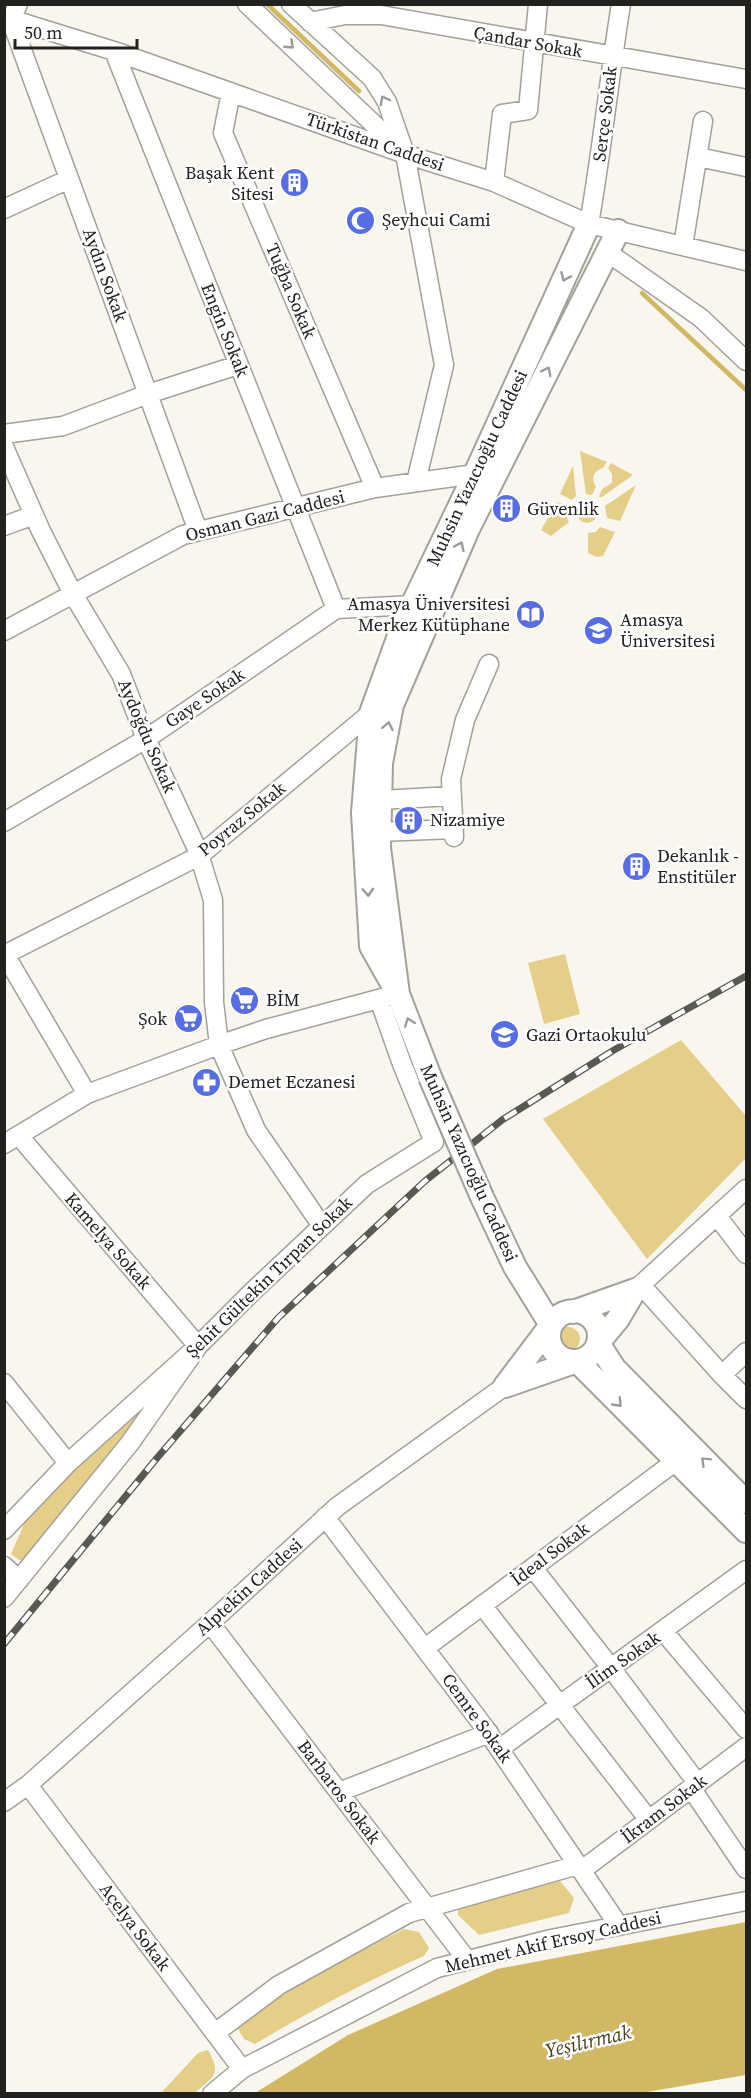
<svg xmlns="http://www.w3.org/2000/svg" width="751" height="2098" font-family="'Source Serif 4',serif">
<rect width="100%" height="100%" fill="#f8f6ee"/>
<path fill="#e5cf88" d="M580,451L607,462L603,468C593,471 591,478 596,487L592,495L586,494Z
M611,463L633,475L602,497H599L602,489L612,483V474L608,468Z
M573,466L576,496L572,500L560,494Z
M636,485L620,521L607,518L605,506Z
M557,502L567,506V518L569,522L551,536L541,530Z
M577 513a10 10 0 1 1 20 0a10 10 0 1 1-20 0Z
M600,527L615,532L603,556L597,557L588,553V533L596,532Z
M565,954L580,1014L544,1024L528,963Z
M681,1040L746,1116V1158L647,1259L543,1119Z
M556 1339a12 12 0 1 1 24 0a12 12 0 1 1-24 0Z
M175,1370L24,1561L19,1560L11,1554L31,1508Z
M560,1881L574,1898L569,1913L479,1935L458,1915V1908Z
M404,1929L419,1932L429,1948L424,1956C365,1982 310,2011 255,2044L244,2039L238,2029L241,2021L291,1987Z
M208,2050C222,2075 214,2076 195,2093H161L198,2053Z"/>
<path fill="#d2b864" d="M746,1922V2075L635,2094L255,2093L348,2035L497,1969Z"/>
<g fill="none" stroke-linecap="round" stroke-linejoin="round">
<path stroke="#d2b864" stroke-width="4.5" d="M267,4L359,91
M642,293L746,390"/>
<defs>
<path id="minor" d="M18,4L11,20L198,531
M247,4L400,149
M291,4L372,78L387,102L405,154L444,365L416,482
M4,17L114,51L405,154L494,182L589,224L746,261
M310,22L345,15H381L746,79
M114,51L336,609
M231,92L223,133L375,488
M698,157L746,167
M494,182L502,114L528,110L538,4
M4,209L69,179
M589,224C602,151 609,78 621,4
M683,246L703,121
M607,252L701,318L746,361
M4,434L63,426L148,394L238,365
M4,447L41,531L73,594L121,674L146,739L198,851L213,900L214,1002L219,1045L256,1130L322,1226
M4,526L34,515
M4,631L183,535L375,488L475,474
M380,800L452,796
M4,822L146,739L336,609L413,605
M379,832L454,829
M454,837L451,779L465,720L489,664
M4,953L87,1094
M4,955L199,856L371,713
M4,1144L87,1094L219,1045L266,1029L390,996
M717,1216L746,1254
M641,1285L722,1375L746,1399
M635,1290L746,1189
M722,1375L746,1352
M4,1383L68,1463
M325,1517L485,1728L619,1926
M4,1530L68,1463L198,1346L252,1292L367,1184L434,1142L402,1064L379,999
M4,1566L19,1580
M533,1568L611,1668L698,1784
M4,1598L130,1443L198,1346L19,1136
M482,1605L649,1820
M210,1623L467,1960
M664,1632L746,1729
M425,1648L676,1461
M499,1749L746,1570
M28,1785L242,2069
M691,1788L746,1869
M339,1792L489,1733
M4,1802L28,1785L210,1623L338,1506L505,1386
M582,1870L746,1747
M215,2033L279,1985L409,1913L578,1865
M212,2094L242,2069L437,1968L551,1939L746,1901"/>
<path id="major" d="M393,985L371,946L363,813L371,713L404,622L475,474L589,224
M430,1077L398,994L379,848L381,763L392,705L468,529L618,231
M482,1197L515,1267L551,1325L505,1386
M635,1290L618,1319L598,1343L614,1368L746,1502
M549 1336a25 25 0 1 1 50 0a25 25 0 1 1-50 0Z
M573,1312L635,1290
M505,1386L577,1361L746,1531"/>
</defs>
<use href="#minor" stroke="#a3a19a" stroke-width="21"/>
<use href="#major" stroke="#a3a19a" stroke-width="26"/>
<use href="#minor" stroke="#fff" stroke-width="18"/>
<use href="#major" stroke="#fff" stroke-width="22"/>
<defs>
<path id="rail" d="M4,1644L157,1458L278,1318L425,1181L502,1120L614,1050L746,976"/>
</defs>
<use href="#rail" stroke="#595954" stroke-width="7"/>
<use href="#rail" stroke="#fff" stroke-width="4.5" stroke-dasharray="14" stroke-linecap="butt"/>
<defs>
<path id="major-bridge" d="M430,1077L482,1197"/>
</defs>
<use href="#major-bridge" stroke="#a3a19a" stroke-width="26" stroke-linecap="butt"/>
<use href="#major-bridge" stroke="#fff" stroke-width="22"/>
</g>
<defs><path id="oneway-chevron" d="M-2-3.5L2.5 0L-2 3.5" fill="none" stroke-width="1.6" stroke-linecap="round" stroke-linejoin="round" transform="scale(1.5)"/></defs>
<g stroke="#9b9b9a">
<use href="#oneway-chevron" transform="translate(290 45) rotate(43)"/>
<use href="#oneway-chevron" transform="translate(384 100) rotate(-118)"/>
<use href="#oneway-chevron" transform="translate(565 277) rotate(114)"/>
<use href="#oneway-chevron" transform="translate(547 371) rotate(-63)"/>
<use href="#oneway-chevron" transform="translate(460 546) rotate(-65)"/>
<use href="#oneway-chevron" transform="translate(388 726) rotate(-79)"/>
<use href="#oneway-chevron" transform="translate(368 892) rotate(87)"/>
<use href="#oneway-chevron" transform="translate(409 1022) rotate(-111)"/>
<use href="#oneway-chevron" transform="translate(618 1403) rotate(46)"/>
<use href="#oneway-chevron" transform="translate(705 1461) rotate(-135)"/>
</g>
<defs>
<symbol id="building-disc" viewBox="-11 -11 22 22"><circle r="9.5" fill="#576de3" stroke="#fff"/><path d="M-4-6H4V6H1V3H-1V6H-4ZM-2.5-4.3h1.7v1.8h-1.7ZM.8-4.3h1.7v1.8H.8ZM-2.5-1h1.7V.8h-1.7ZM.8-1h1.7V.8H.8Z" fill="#fff"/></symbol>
<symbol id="mosque-disc" viewBox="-11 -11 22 22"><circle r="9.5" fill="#576de3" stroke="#fff"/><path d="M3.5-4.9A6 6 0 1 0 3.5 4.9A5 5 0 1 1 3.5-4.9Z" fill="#fff"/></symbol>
<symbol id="library-disc" viewBox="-11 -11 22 22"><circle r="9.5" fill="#576de3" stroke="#fff"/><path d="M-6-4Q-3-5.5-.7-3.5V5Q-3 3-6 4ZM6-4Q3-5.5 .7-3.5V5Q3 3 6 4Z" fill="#fff"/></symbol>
<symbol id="university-disc" viewBox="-11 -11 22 22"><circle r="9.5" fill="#576de3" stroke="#fff"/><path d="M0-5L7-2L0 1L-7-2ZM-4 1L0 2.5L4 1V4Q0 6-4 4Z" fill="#fff"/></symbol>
<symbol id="supermarket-disc" viewBox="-11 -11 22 22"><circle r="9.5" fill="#576de3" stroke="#fff"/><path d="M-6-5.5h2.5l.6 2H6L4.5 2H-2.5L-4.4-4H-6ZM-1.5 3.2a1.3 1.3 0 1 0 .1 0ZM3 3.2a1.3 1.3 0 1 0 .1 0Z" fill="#fff"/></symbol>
<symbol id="school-disc" viewBox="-11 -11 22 22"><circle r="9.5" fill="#576de3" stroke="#fff"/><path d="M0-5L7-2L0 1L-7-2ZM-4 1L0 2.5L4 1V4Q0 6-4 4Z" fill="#fff"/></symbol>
<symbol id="pharmacy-disc" viewBox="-11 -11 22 22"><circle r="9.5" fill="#576de3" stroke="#fff"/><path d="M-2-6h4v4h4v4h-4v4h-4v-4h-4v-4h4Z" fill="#fff"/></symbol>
</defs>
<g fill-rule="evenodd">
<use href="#building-disc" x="278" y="166" width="33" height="33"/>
<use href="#mosque-disc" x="344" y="204" width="33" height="33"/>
<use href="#building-disc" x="490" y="492" width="33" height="33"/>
<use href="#library-disc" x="514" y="598" width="33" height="33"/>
<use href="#university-disc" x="582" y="614" width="33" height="33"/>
<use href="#building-disc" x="392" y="804" width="33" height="33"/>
<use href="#building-disc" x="620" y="850" width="33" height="33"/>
<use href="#supermarket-disc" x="228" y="984" width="33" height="33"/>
<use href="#supermarket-disc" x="172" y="1002" width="33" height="33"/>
<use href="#school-disc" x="488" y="1018" width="33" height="33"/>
<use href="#pharmacy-disc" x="190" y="1066" width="33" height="33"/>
</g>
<g text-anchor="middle" stroke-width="5" stroke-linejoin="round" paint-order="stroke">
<g font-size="18" fill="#21211e" stroke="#fff">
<text transform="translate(528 42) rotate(10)" y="6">Çandar Sokak</text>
<text transform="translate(605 114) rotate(-83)" y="6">Serçe Sokak</text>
<text transform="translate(375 142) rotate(19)" y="6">Türkistan Caddesi</text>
<text transform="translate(105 275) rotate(70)" y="6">Aydın Sokak</text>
<text transform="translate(291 291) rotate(67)" y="6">Tuğba Sokak</text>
<text transform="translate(225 330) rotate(68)" y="6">Engin Sokak</text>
<text transform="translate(477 468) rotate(-65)" y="6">Muhsin Yazıcıoğlu Caddesi</text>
<text transform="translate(265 516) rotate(-14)" y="6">Osman Gazi Caddesi</text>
<text transform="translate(205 698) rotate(-34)" y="6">Gaye Sokak</text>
<text transform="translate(147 736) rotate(67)" y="6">Aydoğdu Sokak</text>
<text transform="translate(242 819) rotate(-39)" y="6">Poyraz Sokak</text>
<text transform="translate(469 1163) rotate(66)" y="6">Muhsin Yazıcıoğlu Caddesi</text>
<text transform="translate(108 1241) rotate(49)" y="6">Kamelya Sokak</text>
<text transform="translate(269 1277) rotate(-44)" y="6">Şehit Gültekin Tırpan Sokak</text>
<text transform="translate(550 1554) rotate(-37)" y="6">İdeal Sokak</text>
<text transform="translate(249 1587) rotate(-42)" y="6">Alptekin Caddesi</text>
<text transform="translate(623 1660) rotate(-35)" y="6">İlim Sokak</text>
<text transform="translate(477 1718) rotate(54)" y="6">Cemre Sokak</text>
<text transform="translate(339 1792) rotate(53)" y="6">Barbaros Sokak</text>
<text transform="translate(664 1809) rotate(-37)" y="6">İkram Sokak</text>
<text transform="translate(135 1927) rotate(53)" y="6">Açelya Sokak</text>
<text transform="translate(553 1942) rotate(-13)" y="6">Mehmet Akif Ersoy Caddesi</text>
</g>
<g font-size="18" fill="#21211e" stroke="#fff" text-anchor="start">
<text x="274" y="179" text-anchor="end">Başak Kent<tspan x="274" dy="21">Sitesi</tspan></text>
<text x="382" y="226">Şeyhcui Cami</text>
<text x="527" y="515">Güvenlik</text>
<text x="510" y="610" text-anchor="end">Amasya Üniversitesi<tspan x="510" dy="21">Merkez Kütüphane</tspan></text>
<text x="620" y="626">Amasya<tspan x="620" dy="21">Üniversitesi</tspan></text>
<text x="430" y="826">Nizamiye</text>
<text x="657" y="862">Dekanlık -<tspan x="657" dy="21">Enstitüler</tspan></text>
<text x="266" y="1006">BİM</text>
<text x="167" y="1025" text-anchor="end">Şok</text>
<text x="526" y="1041">Gazi Ortaokulu</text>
<text x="228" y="1088">Demet Eczanesi</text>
</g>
<g font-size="20" font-style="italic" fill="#4b3f1b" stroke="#fff">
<text transform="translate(588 2041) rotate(-13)" y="7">Yeşilırmak</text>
</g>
</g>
<rect width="751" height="2098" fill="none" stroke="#21211e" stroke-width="12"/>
<path d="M15 39v9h122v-9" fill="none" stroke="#21211e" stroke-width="3"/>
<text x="24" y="39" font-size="18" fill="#21211e" stroke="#ffffff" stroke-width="4.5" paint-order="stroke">50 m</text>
</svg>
